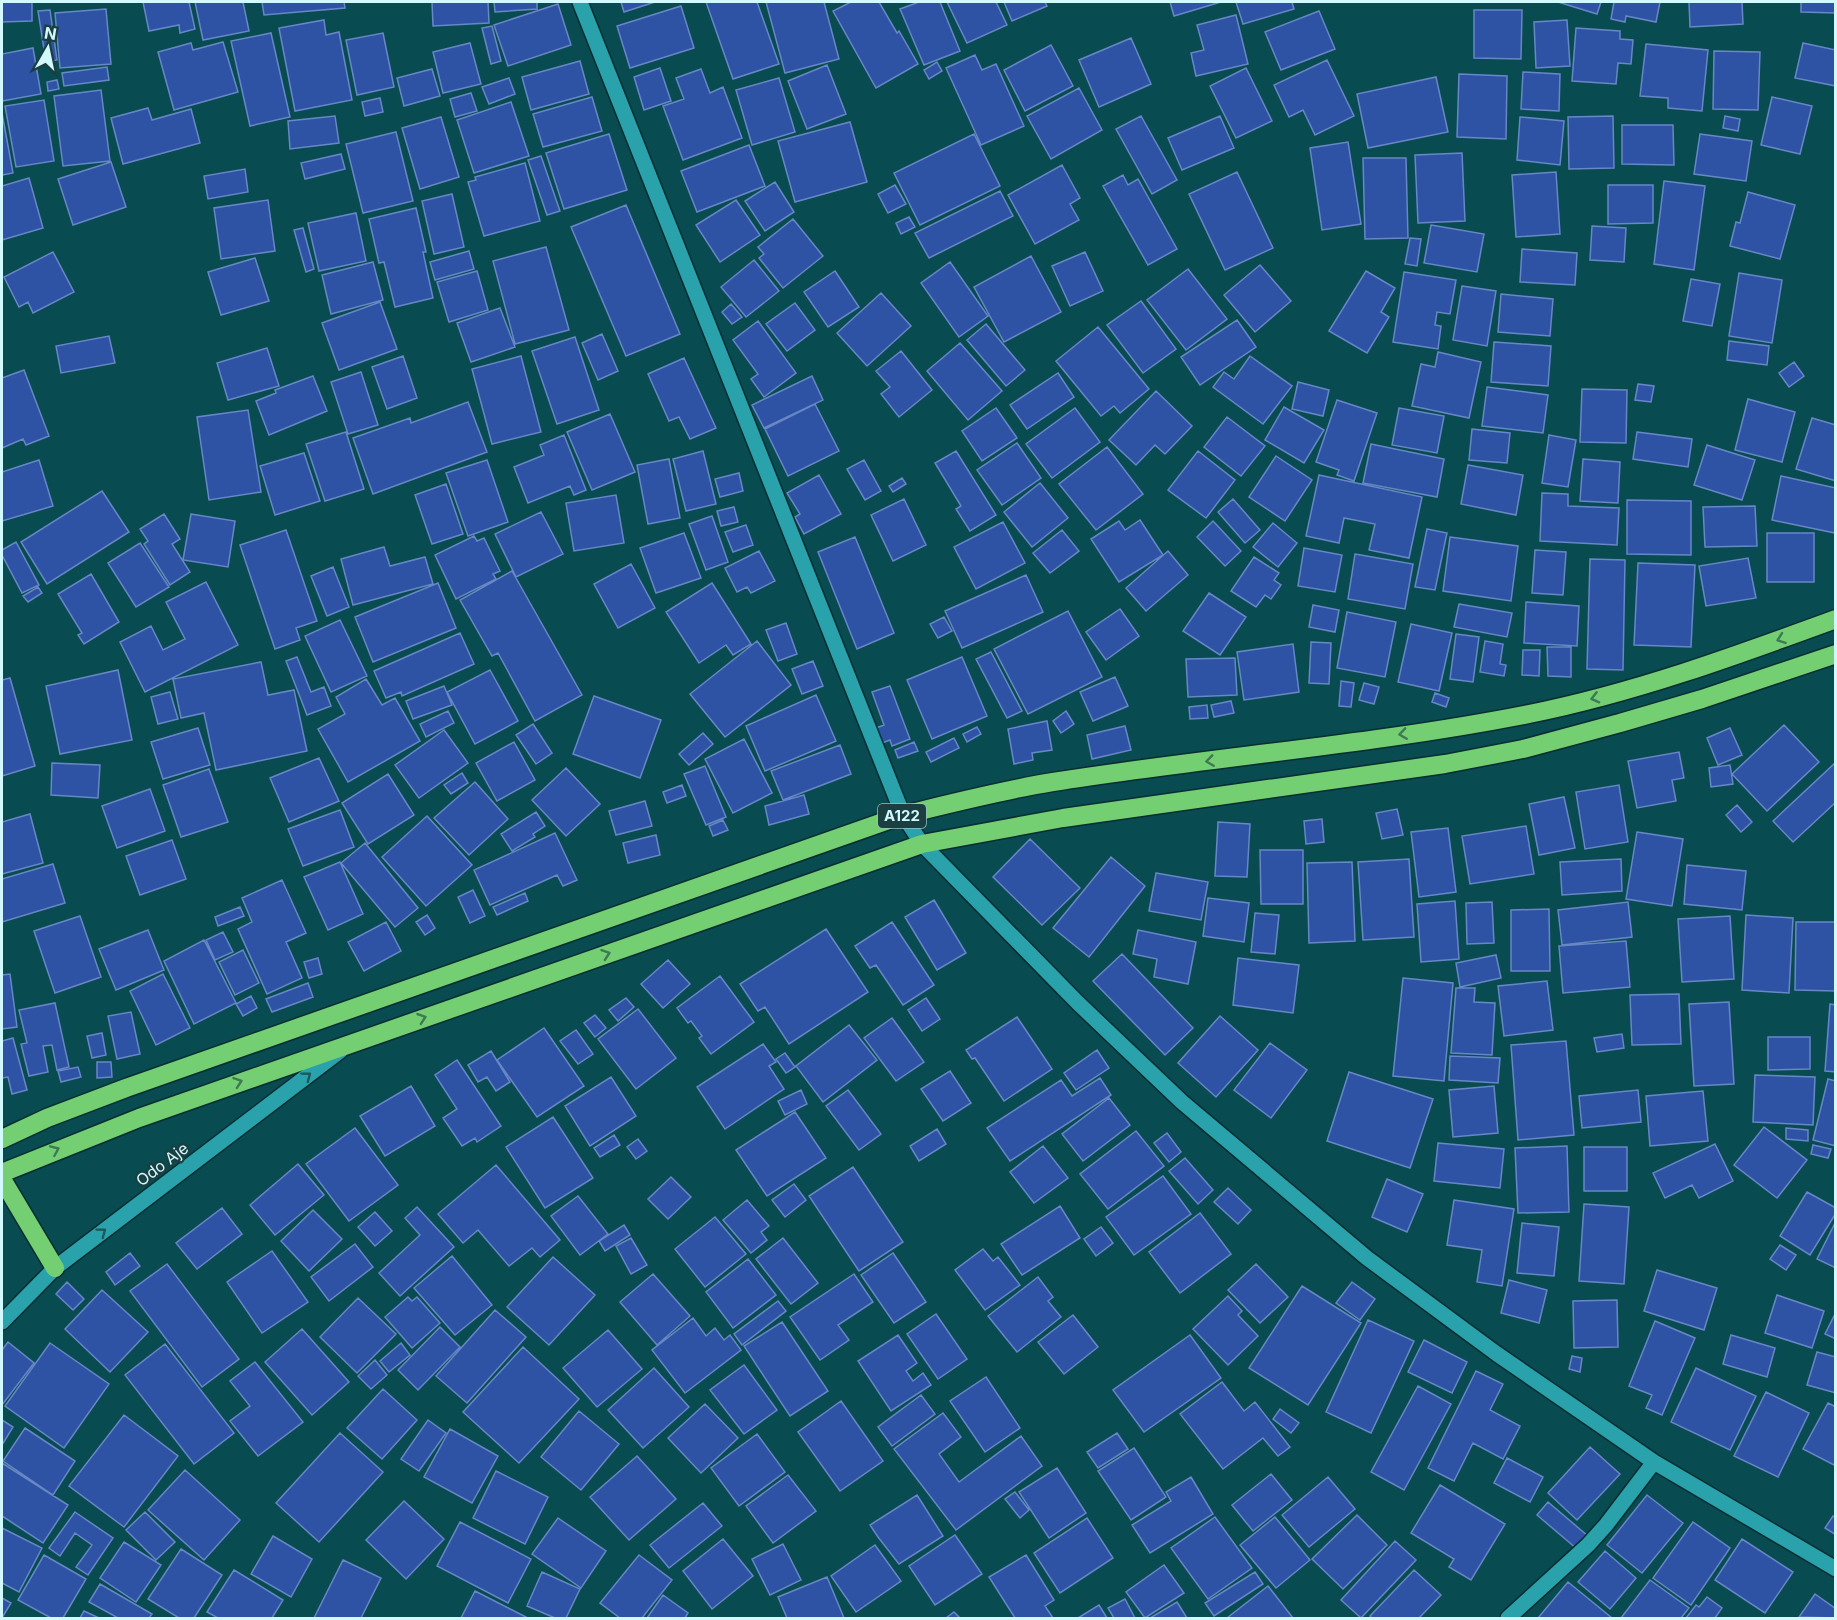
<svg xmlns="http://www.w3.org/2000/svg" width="1837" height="1620" font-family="Inter,sans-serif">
<rect width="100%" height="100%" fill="#084b50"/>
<path fill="#2e53a4" stroke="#6787c6" stroke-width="1.5" d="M2,2H32V21L2,22Z
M143,2H189L195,29L180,33L179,25L149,31Z
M195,2H243L249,31L203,40Z
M262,2H344L345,8L264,15Z
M432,2H488L489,23L433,26Z
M494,2H537V9L495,12Z
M621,2H655L624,12Z
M706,2H757L779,64L733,79Z
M766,2H824L839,59L785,73Z
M851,2H879L897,33L899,31L918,64L876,88L833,11Z
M919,2H940L960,51L924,65L900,9Z
M947,2H996L1007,25L967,43Z
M1004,2H1045L1047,6L1012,21Z
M1170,2H1221L1174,16Z
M1236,2H1292L1294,9L1243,24Z
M1558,2H1601L1597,14Z
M1614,2H1660L1656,22L1626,16L1625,22L1611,19Z
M1689,2H1742L1743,24L1690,27Z
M1801,2H1836V13L1801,12Z
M558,4L571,45L508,66L494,25Z
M681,6L694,48L630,68L617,26Z
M106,9L111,64L60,68L55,13Z
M50,10L57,60L46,62L38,11Z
M1474,10H1522L1521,59L1474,58Z
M1319,11L1335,49L1281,70L1265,32Z
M1236,15L1248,64L1196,76L1191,53L1204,50L1197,25Z
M324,20L326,35L339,32L352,100L295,111L279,28Z
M1567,20L1570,66L1536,68L1534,22Z
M492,26L501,61L491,64L482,28Z
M1576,28L1620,31V39L1633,40L1631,64L1618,63L1616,84L1572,81Z
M271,33L290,117L250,126L231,41Z
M383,33L394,87L357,95L346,40Z
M1131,38L1151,84L1099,107L1079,60Z
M223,42L238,92L174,110L158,52L191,43L193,50Z
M470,43L481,84L443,93L433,52Z
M1803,43L1836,50V86L1795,78Z
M1646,44L1708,50L1702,111L1668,108V98L1640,96Z
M1051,45L1073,86L1025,111L1004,70Z
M33,48L41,94L2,101V54Z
M1714,51L1760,52L1758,110L1713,109Z
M975,55L982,70L996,64L1024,126L981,145L946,68Z
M1327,60L1354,116L1315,135L1303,110L1289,117L1274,85Z
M580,61L589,94L531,110L522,77Z
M937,62L942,71L929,79L924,70Z
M827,65L846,114L807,129L788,81Z
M107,67L109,80L64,86L62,73Z
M660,68L671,101L644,110L634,77Z
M1246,68L1272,121L1236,138L1210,86Z
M432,69L440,96L404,106L397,78Z
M701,69L710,93L723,87L742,138L683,160L663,106L684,99L676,78Z
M1523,72L1560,74L1559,111L1521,109Z
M1459,74L1507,76L1506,139L1457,137Z
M1436,77L1448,132L1368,148L1357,94Z
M509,78L515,94L489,104L482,87Z
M779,78L795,132L752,145L736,90Z
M57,80L59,89L48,91L47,82Z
M1079,88L1102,130L1051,159L1027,116Z
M101,90L110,161L63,166L54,96Z
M471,93L477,111L455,117L450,99Z
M592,97L602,131L543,147L533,114Z
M1772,97L1812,106L1800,154L1761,145Z
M380,98L383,112L365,116L362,102Z
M44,100L54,161L16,167L5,106Z
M511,102L529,156L474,173L457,120Z
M148,108L152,120L191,109L200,143L123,164L111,118Z
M2,113L13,173L2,175Z
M335,116L339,143L290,149L288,121Z
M1141,116L1177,180L1152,194L1116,129Z
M1220,116L1234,148L1182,170L1168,138Z
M1613,116L1614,168L1569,169L1568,117Z
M1725,116L1740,119L1738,131L1723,128Z
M441,117L459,177L420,189L402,128Z
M1520,117L1564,121L1560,165L1517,160Z
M850,122L867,182L795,202L778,141Z
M1622,125H1673L1674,165L1622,164Z
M396,132L413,201L363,213L346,144Z
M609,134L627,190L564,209L546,153Z
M974,134L1000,186L920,225L894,173Z
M1700,134L1752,141L1746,181L1694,174Z
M1348,142L1361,224L1322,230L1310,148Z
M749,145L765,186L697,212L681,171Z
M1462,153L1465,221L1418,223L1415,155Z
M341,154L345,169L305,179L301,163Z
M541,156L560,211L547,215L528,160Z
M1363,158H1406L1408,238L1365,239Z
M111,162L126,207L73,225L58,179Z
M525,163L540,221L484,236L468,182L476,180L475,177Z
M1062,165L1080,198L1070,204L1079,220L1035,244L1008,195Z
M245,169L248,192L208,199L204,176Z
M1237,172L1273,248L1225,270L1189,194Z
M1556,172L1560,234L1516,237L1512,175Z
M1123,175L1128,185L1138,179L1177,249L1148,265L1103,186Z
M29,178L43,228L2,240V186Z
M1664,181L1705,186L1694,270L1654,264Z
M775,182L794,212L765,231L745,201Z
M895,185L906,204L888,213L878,194Z
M1608,185H1653V223L1608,224Z
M1000,191L1013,216L929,258L915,233Z
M1748,192L1795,205L1780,259L1730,246L1736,222L1740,223Z
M452,194L464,247L434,254L422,201Z
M268,200L275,251L221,259L214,208Z
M736,200L760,235L720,262L696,225Z
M626,205L680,334L626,356L571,227Z
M416,208L426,252H423L433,298L395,307L384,262L379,263L369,219Z
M356,213L366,261L319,271L308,223Z
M909,217L915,227L901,234L896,223Z
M793,219L823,256L783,288L759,258L764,254L758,247Z
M1431,225L1484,234L1477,272L1424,263Z
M1592,226L1626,228L1624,262L1590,260Z
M303,228L314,269L306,272L294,230Z
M1410,238L1421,239L1417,266L1405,264Z
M546,247L569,330L515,344L493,261Z
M1522,249L1577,253L1575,285L1520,282Z
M469,251L474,269L435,280L430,262Z
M53,252L74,292L33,313L28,302L19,307L4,277Z
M1085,252L1103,291L1070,306L1052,266Z
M1031,256L1061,312L1004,342L974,287Z
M255,258L269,301L221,315L208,272Z
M754,260L779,291L746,317L721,287Z
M373,262L383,300L331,314L322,275Z
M950,262L988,316L959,337L921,283Z
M1260,265L1291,301L1255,332L1224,295Z
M1188,269L1227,319L1186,350L1147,300Z
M477,271L488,310L449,322L437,282Z
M835,271L859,307L828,327L804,292Z
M1366,271L1395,288L1381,312L1389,317L1367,353L1329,331Z
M1404,272L1456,280L1450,314L1437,312L1435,325L1441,326L1438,349L1393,342Z
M1739,273L1782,280L1772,343L1729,336Z
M1691,279L1720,284L1712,326L1683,321Z
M1462,286L1496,291L1487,346L1453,340Z
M881,293L911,326L867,366L837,333Z
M1501,294L1553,299L1550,336L1498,332Z
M1141,301L1176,349L1143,373L1107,325Z
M380,302L397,349L339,370L322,323Z
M795,303L815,330L787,351L766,324Z
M731,304L742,317L732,324L722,312Z
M500,308L515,347L471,362L457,323Z
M1237,320L1256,347L1200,385L1181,357Z
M758,321L796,373L764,397L751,379L758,374L733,340Z
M986,324L1025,370L1006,386L967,340Z
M1098,327L1149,389L1120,413L1114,406L1101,416L1056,361Z
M602,334L618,371L598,380L582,343Z
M109,336L115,363L61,373L56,346Z
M575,337L599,410L557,424L532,351Z
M1729,341L1769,346L1767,365L1727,360Z
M1494,342L1551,346L1548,386L1491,382Z
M960,343L1002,391L968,420L927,371Z
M267,348L279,386L228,400L217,363Z
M901,351L932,390L899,417L881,394L890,387L876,371Z
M1438,352L1481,362L1469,418L1412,406L1421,364L1435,367Z
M403,356L417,398L387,409L372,367Z
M521,356L541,432L492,444L472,369Z
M1250,356L1292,386L1263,424L1213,387L1224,372L1234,379Z
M684,358L716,428L690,439L679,417L669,421L648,374Z
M1794,362L1804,376L1789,387L1779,373Z
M24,370L49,436L26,445L23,439L2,448V378Z
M361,372L378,425L348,434L331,382Z
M1058,373L1074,397L1027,429L1010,405Z
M313,376L327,411L269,435L256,401L276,393L275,390Z
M812,376L823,400L764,428L752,405Z
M1298,382L1329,390L1323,416L1292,409Z
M1638,384L1654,386L1651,402L1635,400Z
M1487,387L1548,395L1543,433L1482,426Z
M1582,389L1627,390L1626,443L1580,442Z
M1156,391L1192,426L1165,454L1155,445L1136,465L1109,440Z
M1748,399L1795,412L1782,462L1735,450Z
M1337,400L1377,413L1354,481L1337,475L1339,470L1316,462Z
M468,402L487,452L373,494L353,438L410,418L411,423Z
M815,404L839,451L788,476L765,429Z
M1284,407L1324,430L1304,463L1265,440Z
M996,408L1017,438L982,461L962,431Z
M1075,408L1100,442L1052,478L1026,444Z
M1399,408L1444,416L1437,453L1392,445Z
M248,410L261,492L209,500L197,417Z
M610,414L635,472L592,490L567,432Z
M1227,417L1265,446L1241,476L1204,447Z
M1812,418L1836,425V481L1796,469Z
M1472,429L1510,433L1507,463L1469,460Z
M346,432L364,489L325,501L306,444Z
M1637,432L1692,439L1688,467L1633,459Z
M564,435L586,490L574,495L570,486L528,503L514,467L544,455L540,445Z
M1549,435L1576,440L1568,487L1542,483Z
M1017,443L1041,478L1002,505L977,470Z
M1371,444L1444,459L1437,497L1363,483Z
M1707,445L1755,460L1742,500L1694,485Z
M1107,447L1143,494L1096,530L1059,484Z
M703,451L716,504L686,511L673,459Z
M956,451L996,515L970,531L956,509L961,506L935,463Z
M1198,451L1235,480L1206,518L1168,490Z
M304,453L320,501L275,515L260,466Z
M1276,456L1312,480L1285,521L1249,497Z
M669,459L680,518L648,524L637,465Z
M1583,459L1620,462L1618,503L1580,501Z
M39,460L53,506L2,521V472Z
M487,460L508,522L468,536L446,473Z
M864,460L881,491L865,500L847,469Z
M1468,465L1523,475L1516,515L1461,504Z
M739,473L743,491L720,497L715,479Z
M819,475L841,514L804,534L795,517L800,514L787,493Z
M1319,475L1422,497L1409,558L1369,550L1375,524L1344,518L1339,543L1306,536Z
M1781,476L1836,488L1835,533L1772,520Z
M902,478L906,484L893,492L889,486Z
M1040,483L1068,518L1032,547L1004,512Z
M446,484L463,534L432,544L415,495Z
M102,491L129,532L47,584L21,542Z
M1542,493L1568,494V506L1619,508L1617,545L1540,541Z
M616,495L624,543L574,551L566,503Z
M904,499L926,545L893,561L871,515Z
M1233,499L1260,530L1245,543L1218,512Z
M1627,500L1691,501V555L1627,554Z
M1755,506L1757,546L1705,547L1703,507Z
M734,507L738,522L721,526L717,511Z
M541,512L563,554L516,577L495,534Z
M164,514L180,539L172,544L190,572L170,585L144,544L148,541L140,529Z
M191,514L235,521L228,567L183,560Z
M712,516L728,562L706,570L689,524Z
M1140,520L1163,555L1119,582L1091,539L1119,521L1125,530Z
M1213,521L1241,551L1225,566L1197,537Z
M1003,522L1025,563L976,589L954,547Z
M1273,523L1297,543L1278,567L1253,547Z
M746,525L753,545L733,552L725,532Z
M1427,529L1447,533L1435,590L1415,587Z
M286,530L317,621L296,628L300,640L275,649L240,545Z
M1062,530L1079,551L1050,573L1033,553Z
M684,533L701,578L656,593L640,548Z
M1767,533H1814V582H1767Z
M474,536L477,541L484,538L500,571L493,574L496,579L456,599L435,555Z
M855,537L894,633L857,649L818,552Z
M1450,537L1518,546L1511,601L1443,591Z
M16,542L39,585L22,593L2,555V550Z
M140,543L169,587L136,607L108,563Z
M384,547L390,566L425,557L433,584L353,605L341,559Z
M1304,548L1342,555L1335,592L1298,586Z
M1535,550L1566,552L1563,595L1532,593Z
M759,551L775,581L751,593L747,587L737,592L725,568Z
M1168,551L1188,575L1146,611L1126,588Z
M1355,554L1413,564L1405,609L1348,599Z
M1254,557L1279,573L1274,580L1281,585L1271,599L1265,595L1256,607L1231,591Z
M1748,558L1756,598L1706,606L1699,566Z
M1590,559L1625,560L1623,670L1587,669Z
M1638,563L1695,565L1691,647L1634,645Z
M631,564L655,608L618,628L594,584Z
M333,567L349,607L327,616L311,576Z
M512,571L582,695L535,721L498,653L492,656L460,600Z
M91,574L119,622L84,644L78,635L82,633L58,594Z
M1026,575L1043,612L962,648L945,611Z
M206,582L238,645L145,692L120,642L151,626L163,650L185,639L166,602Z
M438,583L456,628L373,662L355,617Z
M712,583L751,644L733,655L726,645L699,663L666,612Z
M38,587L42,593L28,602L23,596Z
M1209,593L1246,617L1220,655L1183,631Z
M1526,602L1579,606L1577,646L1524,643Z
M1459,604L1512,613L1507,637L1454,627Z
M1313,605L1339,610L1335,632L1309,627Z
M1120,609L1139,636L1106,660L1086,632Z
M1068,611L1102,677L1028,714L994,649Z
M1347,612L1396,622L1385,677L1337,668Z
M944,617L952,631L938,638L930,624Z
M340,620L367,676L331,692L305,636Z
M786,623L797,654L778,661L766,630Z
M1411,624L1452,633L1439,691L1398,682Z
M460,633L474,664L402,696L401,692L386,698L374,671Z
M1456,634L1479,637L1473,682L1450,679Z
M757,641L791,685L725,737L690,694Z
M1485,641L1503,644L1500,664L1506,665L1504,676L1480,672Z
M1311,642L1331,643L1329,684L1309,683Z
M1293,644L1299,692L1244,700L1237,652Z
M1547,647H1571V677L1548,676Z
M1523,650H1540L1539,676L1522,675Z
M991,652L1022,711L1007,718L976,659Z
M297,657L311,692L324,687L331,706L307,715L286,661Z
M962,657L987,716L932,739L907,680Z
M1235,658L1237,695L1188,697L1186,659Z
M813,661L823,686L802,694L792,669Z
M261,662L268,695L294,690L307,751L216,770L204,713L181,718L173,679Z
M118,670L132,740L60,754L46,686Z
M490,670L518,721L475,744L447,692Z
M1115,677L1128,706L1093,721L1080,692Z
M10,678L35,766L2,776V680Z
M366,679L382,705L395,698L420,741L348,782L318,729L345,714L336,697Z
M1341,681L1354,683L1351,707L1339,706Z
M1364,683L1379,687L1374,704L1359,700Z
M444,686L452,705L413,719L406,701Z
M890,686L910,739L892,746L890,740L882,743L876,728L884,725L872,692Z
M170,692L178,719L158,724L151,697Z
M1435,693L1449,698L1446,707L1432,702Z
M816,695L836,741L765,771L746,726Z
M594,696L661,720L640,778L573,754Z
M1231,701L1234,713L1214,717L1211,705Z
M1207,705L1208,718L1190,719L1189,707Z
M448,711L454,723L426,737L420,724Z
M1066,711L1074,724L1061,733L1053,721Z
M1047,721L1052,750L1032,753L1033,760L1014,764L1008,729Z
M533,724L552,753L536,764L516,735Z
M1784,725L1819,762L1767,811L1732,774Z
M1125,726L1131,750L1092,759L1087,735Z
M977,727L981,734L967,742L963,734Z
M198,728L210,765L163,779L151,742Z
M1730,728L1742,755L1718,765L1707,738Z
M444,730L468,763L419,798L395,765Z
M703,733L713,744L689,765L679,754Z
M954,738L959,748L931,762L926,752Z
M744,739L772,793L733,813L705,759Z
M514,742L535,780L497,801L476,763Z
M914,742L918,751L898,758L895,750Z
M840,745L851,774L783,800L771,771Z
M1679,752L1684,778L1672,780L1676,801L1637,808L1628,761Z
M319,758L339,801L289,822L270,778Z
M52,763L100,765L98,798L51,795Z
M1834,764L1836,765V802L1793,842L1773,821Z
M1730,765L1733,784L1711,787L1709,768Z
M705,766L726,817L706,825L684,774Z
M566,768L600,804L566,836L532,800Z
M209,769L228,822L181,837L163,785Z
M462,773L468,783L451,794L444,785Z
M388,774L414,815L368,844L342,803Z
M475,782L508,819L469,855L434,818Z
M682,785L686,796L667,803L663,792Z
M1619,785L1628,842L1585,849L1576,792Z
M150,789L165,831L117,848L102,806Z
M804,795L809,814L769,825L765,806Z
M1564,797L1575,848L1539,855L1529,804Z
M645,801L652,826L616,835L609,811Z
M1737,805L1752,822L1741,832L1726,815Z
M1397,809L1403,835L1382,839L1376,813Z
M340,810L354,847L303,866L288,829Z
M536,812L545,826L533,834L535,837L512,851L501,834Z
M30,814L43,863L2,874V822Z
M427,816L472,865L426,906L382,857Z
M1322,819L1324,842L1306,844L1304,821Z
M723,820L728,830L713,836L709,826Z
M1218,822L1250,824L1247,877L1215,876Z
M1526,826L1534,874L1470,884L1462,836Z
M1448,828L1456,892L1419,897L1411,832Z
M1637,832L1683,839L1672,906L1626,899Z
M555,833L577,880L563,886L557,875L490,905L474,870Z
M656,835L660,855L628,863L623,843Z
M1030,839L1080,888L1042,925L993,877Z
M172,840L186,879L140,895L126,856Z
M365,843L418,908L395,927L341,863Z
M1260,850H1303V904H1261Z
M1111,857L1145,886L1089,957L1053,928Z
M1409,859L1414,937L1363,940L1358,862Z
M1621,859L1622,891L1562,895L1560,862Z
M340,862L363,914L328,930L304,877Z
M1352,862L1355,941L1309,943L1307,863Z
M53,864L65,903L2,922V879Z
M1687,865L1746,871L1742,910L1684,904Z
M1156,873L1208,882L1201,920L1149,911Z
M282,880L306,933L286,942L302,978L267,994L238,929L252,922L242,898Z
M473,890L485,916L470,923L458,897Z
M525,893L528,901L497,915L493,907Z
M1208,898L1249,903L1244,942L1203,936Z
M934,900L966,953L937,970L905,917Z
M1455,901L1459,959L1421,962L1417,904Z
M1492,902L1494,943L1467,944L1466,903Z
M1628,902L1632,937L1562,945L1558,910Z
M240,907L244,916L218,926L215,917Z
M1549,909L1550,971H1511V910Z
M1255,913L1279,915L1275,954L1251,952Z
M427,915L435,928L425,935L416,922Z
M1746,915L1793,918L1789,993L1742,990Z
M80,916L101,977L55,993L34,931Z
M1730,916L1734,979L1682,982L1678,919Z
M386,922L401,951L364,971L348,942Z
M892,922L934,985L903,1005L876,965L870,968L855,946Z
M1796,922H1836V991L1795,990Z
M826,929L868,992L789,1044L765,1007L758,1011L740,984Z
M148,930L164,970L116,990L99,949Z
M1138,930L1196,942L1188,984L1154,977L1157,959L1133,954Z
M223,932L233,952L215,960L206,940Z
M204,940L236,1003L194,1024L164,961Z
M1626,941L1630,987L1563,993L1559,946Z
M243,950L259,983L235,995L219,962Z
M1122,954L1193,1028L1165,1055L1093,981Z
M1496,955L1501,978L1460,987L1456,963Z
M318,958L322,974L309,978L304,962Z
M1238,958L1299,965L1293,1013L1233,1005Z
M668,960L690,984L663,1008L641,984Z
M10,974L17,1027L2,1029V975Z
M163,974L190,1028L156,1045L130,991Z
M720,976L754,1022L711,1054L699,1038L702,1036L691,1021L688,1023L677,1008Z
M1403,978L1453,983L1444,1081L1393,1076Z
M1547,981L1553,1030L1504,1036L1498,986Z
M308,983L313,997L272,1012L266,999Z
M1456,988H1475L1474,1002L1495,1003L1492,1055L1451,1053Z
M1679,994L1681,1044L1632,1045L1630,995Z
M251,996L257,1008L243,1016L236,1004Z
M626,998L634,1007L618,1021L609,1010Z
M926,998L940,1019L922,1031L908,1010Z
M1729,1002L1734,1084L1694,1086L1689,1004Z
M55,1003L69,1067L57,1070L52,1045L43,1046L48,1072L29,1076L21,1044L27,1043L19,1010Z
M1830,1004L1836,1005V1072L1825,1071Z
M638,1009L676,1058L636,1089L598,1039Z
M131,1012L140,1054L117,1059L108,1016Z
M595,1015L606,1028L595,1037L584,1023Z
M1220,1016L1258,1050L1216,1097L1178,1063Z
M1017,1017L1052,1069L1004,1101L975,1058L972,1059L966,1050Z
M892,1018L924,1062L896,1081L864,1038Z
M849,1025L877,1060L823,1102L796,1066Z
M544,1028L584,1086L537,1117L497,1060Z
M576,1030L593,1054L578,1064L560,1041Z
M102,1033L106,1055L92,1058L87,1036Z
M1622,1034L1624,1048L1597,1052L1594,1038Z
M1768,1037H1810V1069L1768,1070Z
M13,1038L27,1090L12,1094L8,1077L2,1078V1041Z
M1566,1041L1574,1135L1518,1140L1511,1045Z
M1270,1043L1307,1070L1271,1118L1234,1090Z
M763,1044L776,1062L769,1066L784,1089L725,1129L697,1087Z
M1097,1050L1109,1068L1076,1090L1064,1073Z
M491,1051L510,1082L496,1091L487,1077L478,1082L468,1065Z
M785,1053L795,1067L786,1073L776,1059Z
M1450,1056L1500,1058L1498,1083L1449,1080Z
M457,1060L501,1126L477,1142L475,1138L462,1146L443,1118L457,1109L435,1075Z
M97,1062H111L112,1077L97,1078Z
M78,1067L81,1077L61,1082L58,1071Z
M950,1071L971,1103L943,1121L921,1089Z
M1349,1072L1433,1099L1410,1168L1327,1141Z
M1755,1075L1815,1077L1813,1125L1753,1122Z
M611,1077L636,1116L590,1146L565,1106Z
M1100,1078L1111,1095L1010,1161L987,1128L1061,1080L1072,1096Z
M1828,1079L1836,1081V1146L1813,1140Z
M411,1086L435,1126L385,1156L360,1116Z
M1494,1086L1498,1133L1453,1137L1449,1090Z
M801,1090L807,1104L785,1115L778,1101Z
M848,1090L881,1134L859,1150L826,1106Z
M1638,1090L1641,1122L1582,1128L1579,1096Z
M1703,1091L1708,1141L1650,1146L1646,1096Z
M1109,1098L1130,1125L1083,1161L1062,1134Z
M795,1112L826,1158L767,1196L736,1150Z
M553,1117L593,1178L545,1208L506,1147Z
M1764,1127L1807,1160L1777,1198L1734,1165Z
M355,1128L398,1185L349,1221L306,1164Z
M1786,1128L1808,1130V1141L1786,1139Z
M937,1129L946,1144L919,1161L910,1146Z
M1136,1131L1164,1166L1108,1209L1080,1174Z
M1167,1133L1181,1152L1169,1162L1154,1143Z
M614,1135L620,1145L600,1157L594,1148Z
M638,1139L647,1151L636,1159L627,1147Z
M1438,1143L1504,1149L1500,1188L1434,1181Z
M1715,1144L1733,1181L1699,1198L1692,1185L1665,1198L1653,1173Z
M1813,1145L1831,1149L1828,1158L1811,1154Z
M1043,1146L1068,1178L1034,1203L1010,1172Z
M1567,1146L1569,1212L1518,1213L1515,1148Z
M1584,1147H1627V1191H1584Z
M1185,1158L1213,1190L1198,1204L1169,1171Z
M298,1164L324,1195L275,1235L250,1205Z
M496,1165L560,1240L540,1257L532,1248L509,1266L478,1230L463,1243L438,1214Z
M853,1167L903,1242L859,1271L809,1196Z
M1163,1176L1191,1214L1134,1255L1106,1217Z
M671,1177L691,1197L668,1219L648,1199Z
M1387,1179L1423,1194L1407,1232L1372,1217Z
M794,1184L806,1200L785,1217L772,1200Z
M1228,1188L1251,1210L1238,1224L1214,1202Z
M1807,1192L1836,1208V1213L1810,1255L1780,1236Z
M578,1196L608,1234L580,1255L551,1216Z
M747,1200L769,1226L761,1232L767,1240L751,1253L723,1220Z
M1454,1200L1514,1209L1502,1286L1477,1282L1482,1250L1447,1245Z
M1584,1204L1629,1207L1624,1284L1579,1281Z
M1060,1206L1080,1238L1022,1275L1001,1244Z
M417,1207L454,1247L400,1296L379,1273L420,1235L405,1218Z
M222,1208L242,1234L197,1269L176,1243Z
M313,1210L342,1239L309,1271L281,1241Z
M375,1212L392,1231L375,1246L358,1227Z
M1200,1213L1231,1254L1180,1293L1149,1252Z
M715,1217L746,1254L705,1287L675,1249Z
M1836,1221V1268L1817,1259Z
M1522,1223L1559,1227L1554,1276L1517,1273Z
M624,1225L630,1235L605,1251L599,1241Z
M1101,1227L1113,1243L1096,1256L1084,1239Z
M631,1238L647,1265L631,1274L616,1246Z
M783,1238L818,1283L791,1304L756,1259Z
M355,1244L373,1267L329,1301L311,1277Z
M1780,1245L1796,1255L1786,1270L1770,1259Z
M983,1249L993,1261L998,1257L1020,1285L985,1310L955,1270Z
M272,1251L308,1302L262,1333L227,1282Z
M130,1253L140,1266L115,1285L106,1272Z
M893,1253L926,1302L894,1323L861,1275Z
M452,1256L492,1305L455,1335L414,1288Z
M553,1257L595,1295L549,1345L507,1307Z
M748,1259L776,1295L733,1328L706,1292Z
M167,1264L239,1359L202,1387L130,1291Z
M1256,1264L1288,1297L1260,1323L1228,1290Z
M1657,1270L1717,1288L1704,1330L1644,1311Z
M653,1274L690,1316L657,1345L620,1302Z
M854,1274L873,1302L838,1325L849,1340L820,1360L790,1317Z
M1038,1277L1053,1297L1048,1301L1061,1317L1017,1352L988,1316Z
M1509,1280L1547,1290L1539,1323L1501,1313Z
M67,1282L84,1299L73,1310L56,1294Z
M1352,1282L1375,1299L1360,1320L1336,1303Z
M1302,1286L1361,1323L1308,1405L1249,1368Z
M102,1290L148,1332L110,1372L65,1329Z
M1777,1295L1824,1311L1812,1348L1765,1333Z
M1228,1296L1242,1311L1238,1315L1258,1336L1228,1365L1193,1329Z
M408,1297L412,1301L417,1297L440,1323L412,1348L385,1317Z
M358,1298L396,1334L357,1373L320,1337Z
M1617,1300L1618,1347L1574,1348L1573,1301Z
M778,1301L786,1311L742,1345L734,1334Z
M495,1310L526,1337L467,1403L436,1376Z
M1836,1312V1339L1825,1334Z
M936,1314L967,1359L938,1379L907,1334Z
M1073,1315L1098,1347L1064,1374L1038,1342Z
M693,1318L706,1336L715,1328L724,1340L730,1335L741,1350L685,1393L652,1350Z
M1368,1320L1414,1341L1371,1433L1326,1412Z
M1655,1321L1695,1338L1662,1415L1646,1408L1652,1395L1629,1386Z
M782,1322L828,1391L790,1416L744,1346Z
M440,1327L460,1347L418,1390L398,1370Z
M302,1329L349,1382L312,1415L265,1362Z
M608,1330L642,1369L597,1407L563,1368Z
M898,1335L917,1363L906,1371L913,1381L923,1373L931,1385L891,1411L858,1361Z
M1190,1335L1221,1378L1144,1432L1113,1390Z
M1731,1335L1775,1348L1767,1377L1723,1364Z
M1424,1340L1467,1362L1452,1393L1408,1372Z
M8,1342L34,1363L2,1405V1350Z
M50,1343L109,1384L64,1448L5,1406Z
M401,1343L410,1355L389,1372L380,1361Z
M165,1344L234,1433L194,1464L125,1375Z
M523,1347L579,1399L519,1463L463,1412Z
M1817,1352L1836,1357V1393L1807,1385Z
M1572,1356L1582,1358L1580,1372L1569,1369Z
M375,1360L387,1375L371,1389L358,1376Z
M255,1362L303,1422L258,1456L230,1421L250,1406L230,1381Z
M744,1365L777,1410L744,1434L710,1390Z
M654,1368L689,1407L643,1448L608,1410Z
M1696,1368L1756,1396L1730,1450L1671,1422Z
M1476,1371L1503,1384L1490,1410L1520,1426L1503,1459L1473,1443L1454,1481L1428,1468Z
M986,1377L1020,1428L985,1452L950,1401Z
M1222,1382L1244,1411L1255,1402L1290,1447L1278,1456L1263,1438L1223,1469L1180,1414Z
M1418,1386L1451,1404L1404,1490L1371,1472Z
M383,1389L417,1420L382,1459L347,1428Z
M1766,1392L1809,1413L1778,1477L1734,1456Z
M921,1395L935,1414L892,1446L878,1427Z
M841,1401L883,1461L840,1491L798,1432Z
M1828,1403L1836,1407V1466L1803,1449Z
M705,1404L738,1438L701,1473L668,1438Z
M1280,1409L1299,1423L1291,1433L1273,1419Z
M579,1411L619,1444L581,1490L541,1457Z
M943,1413L961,1437L939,1454L959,1482L1021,1436L1042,1466L956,1530L894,1449Z
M124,1415L178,1456L124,1527L69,1486Z
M2,1420L13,1427L2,1445Z
M428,1420L446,1433L419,1471L401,1459Z
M25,1428L75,1461L53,1495L3,1461Z
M450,1429L498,1456L472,1503L424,1477Z
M340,1433L383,1472L319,1542L276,1503Z
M1117,1433L1128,1449L1098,1468L1087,1452Z
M757,1434L785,1472L739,1506L711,1468Z
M1590,1447L1620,1474L1577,1520L1548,1493Z
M1134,1448L1166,1497L1131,1520L1098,1471Z
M637,1456L676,1499L629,1540L590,1497Z
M1507,1458L1543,1477L1530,1502L1494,1483Z
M2,1463L68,1505L43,1543L2,1516Z
M1057,1468L1086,1513L1049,1538L1019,1492Z
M185,1470L240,1520L204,1560L148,1510Z
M496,1471L548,1497L525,1544L473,1518Z
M1271,1474L1292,1500L1253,1531L1232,1505Z
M788,1475L816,1511L773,1543L746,1506Z
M1191,1477L1213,1514L1150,1553L1132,1525L1171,1501L1166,1492Z
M1328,1477L1355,1509L1309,1547L1282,1515Z
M1440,1485L1505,1524L1471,1580L1449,1567L1454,1559L1411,1533Z
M1015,1492L1029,1510L1020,1518L1005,1499Z
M917,1495L943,1536L899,1564L878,1537L870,1525Z
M1647,1495L1683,1523L1642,1573L1607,1545Z
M404,1501L444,1539L406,1579L366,1540Z
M1548,1502L1588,1536L1577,1549L1537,1515Z
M703,1503L722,1526L669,1568L650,1545Z
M75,1512L113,1538L88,1575L76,1567L92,1545L75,1533L60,1556L49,1548Z
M145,1512L175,1542L156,1560L126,1530Z
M1357,1515L1387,1545L1343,1589L1312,1559Z
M1833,1516L1836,1518V1535L1825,1528Z
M1215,1517L1252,1568L1208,1599L1171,1548Z
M1275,1517L1310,1560L1276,1588L1240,1545Z
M558,1518L606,1551L581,1588L532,1554Z
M1087,1518L1113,1558L1060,1593L1034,1553Z
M460,1522L531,1559L508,1603L437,1566Z
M1693,1522L1730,1548L1691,1605L1653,1578Z
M2,1528L42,1548L19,1592L2,1583Z
M955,1535L982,1574L935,1605L909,1566Z
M273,1536L312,1559L291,1597L251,1574Z
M723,1539L753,1576L712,1609L683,1571Z
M1742,1539L1793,1572L1765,1613L1715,1580Z
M1395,1541L1416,1560L1361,1618L1341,1600Z
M124,1542L161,1565L136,1602L100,1578Z
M783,1544L801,1580L770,1595L752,1559Z
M875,1545L901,1581L856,1612L831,1576Z
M181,1549L222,1575L194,1618H179L148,1599Z
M1605,1551L1636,1578L1610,1609L1578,1582Z
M44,1555L86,1579L63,1618H51L18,1600Z
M639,1555L672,1580L642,1618H620L600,1603Z
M1026,1555L1054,1600L1045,1606L1053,1618H1015L989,1577Z
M343,1560L381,1578L361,1618H314Z
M1164,1565L1184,1593L1145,1618L1126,1592Z
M234,1570L283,1600L272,1618H218L207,1612Z
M1414,1570L1441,1595L1419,1618H1372L1370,1616Z
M542,1572L580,1589L566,1618H555L527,1606Z
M1255,1572L1263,1584L1214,1616L1205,1603Z
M827,1577L844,1618H787L778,1597Z
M1650,1580L1689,1608L1681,1618H1621Z
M1568,1582L1612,1618H1538Z
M100,1584L152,1614L149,1618H118L89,1602Z
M1268,1586L1293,1618H1227Z
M475,1591L526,1617L525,1618H461Z
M1815,1594L1836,1609V1618L1799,1617Z
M663,1595L688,1613L685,1618H647Z
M1707,1597L1722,1608L1715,1618H1686L1696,1605L1699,1607Z
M2,1598L11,1603L2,1618Z
M1125,1599L1135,1618H1114L1108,1608Z
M1177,1602L1187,1618H1150Z
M1099,1605L1107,1618H1077H1078Z
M84,1611L99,1618H80Z
M954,1612L960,1618H946Z"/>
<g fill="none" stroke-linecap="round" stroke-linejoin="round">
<defs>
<path id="street" d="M580,2L903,815L922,844L1078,1003L1182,1102L1367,1258L1497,1354L1654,1462L1836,1569
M1508,1618L1588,1545L1606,1525L1654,1462"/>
<path id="secondary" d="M2,1322L55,1268L340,1051"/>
<path id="highway" d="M2,1139L47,1118L126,1088L903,815C953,803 1003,790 1053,782C1211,757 1372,745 1529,714C1634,693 1735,656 1836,619
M2,1173L139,1118L922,844L1063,818L1445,764L1523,749L1620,723L1702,699L1836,654
M2,1179L55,1268"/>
</defs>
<use href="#street" stroke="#092e31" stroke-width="18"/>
<use href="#secondary" stroke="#092e31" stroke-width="18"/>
<use href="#highway" stroke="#092e31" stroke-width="21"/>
<use href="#street" stroke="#29a2ac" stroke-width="15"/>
<use href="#secondary" stroke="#29a2ac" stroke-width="15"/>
<use href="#highway" stroke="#74cf72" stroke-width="18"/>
</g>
<defs><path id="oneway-chevron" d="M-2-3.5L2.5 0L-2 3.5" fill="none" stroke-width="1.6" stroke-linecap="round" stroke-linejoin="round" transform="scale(1.5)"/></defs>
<g stroke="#3f7855">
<use href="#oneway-chevron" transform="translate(1781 639) rotate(160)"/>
<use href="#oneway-chevron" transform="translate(1595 698) rotate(166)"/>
<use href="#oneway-chevron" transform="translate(1403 734) rotate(172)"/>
<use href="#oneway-chevron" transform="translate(1210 761) rotate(172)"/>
<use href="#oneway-chevron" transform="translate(606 954) rotate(-19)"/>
<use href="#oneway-chevron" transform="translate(422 1018) rotate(-19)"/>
<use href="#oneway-chevron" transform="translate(238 1082) rotate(-19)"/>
<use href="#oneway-chevron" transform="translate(55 1150) rotate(-23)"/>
</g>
<g stroke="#1e575c">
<use href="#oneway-chevron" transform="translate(307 1076) rotate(-37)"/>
<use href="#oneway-chevron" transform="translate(102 1232) rotate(-37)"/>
</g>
<g text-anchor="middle" stroke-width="4.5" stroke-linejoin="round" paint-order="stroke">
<rect fill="#1b3e41" stroke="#9bc1c5" stroke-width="1.5" x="878" y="804" width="48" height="24" rx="4.5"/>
<g font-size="15" font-weight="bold" fill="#d2f9fd">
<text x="902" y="821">A122</text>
</g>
<g font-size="16" fill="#d2f9fd" stroke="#1b3e41">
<text transform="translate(162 1164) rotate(-37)" y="6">Odo Aje</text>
</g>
</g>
<rect width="1837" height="1620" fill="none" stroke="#d2f9fd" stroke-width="6"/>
<g transform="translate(48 48) rotate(9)" stroke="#1b3e41" stroke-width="4.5" paint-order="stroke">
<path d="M0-4.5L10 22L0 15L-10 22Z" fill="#d2f9fd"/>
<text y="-9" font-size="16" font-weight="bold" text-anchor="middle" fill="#d2f9fd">N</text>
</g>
</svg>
